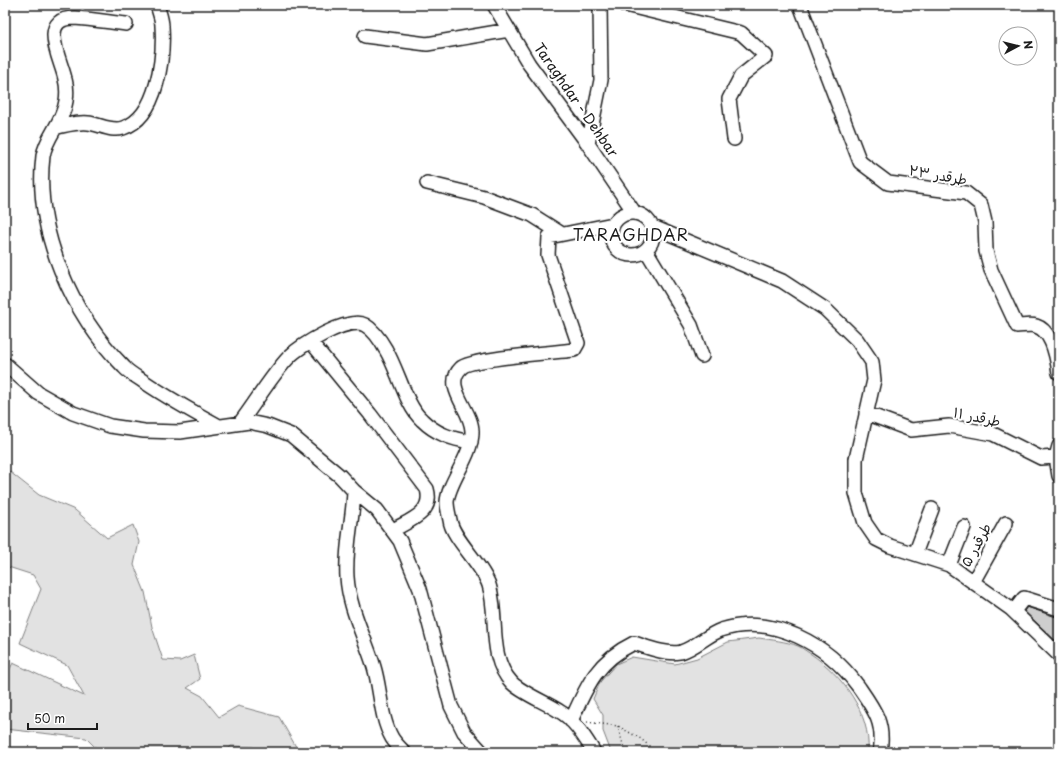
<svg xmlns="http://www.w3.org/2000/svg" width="1064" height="757" font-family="'Playpen Sans','Playpen Sans Arabic',sans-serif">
<rect width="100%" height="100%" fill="#fff"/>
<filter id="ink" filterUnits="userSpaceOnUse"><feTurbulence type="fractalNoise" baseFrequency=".025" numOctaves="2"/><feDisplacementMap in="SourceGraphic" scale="8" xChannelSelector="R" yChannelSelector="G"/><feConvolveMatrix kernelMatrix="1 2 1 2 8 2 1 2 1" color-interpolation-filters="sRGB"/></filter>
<g filter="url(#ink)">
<path fill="#e2e2e2" stroke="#7f7f7f" d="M5,468L39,495L75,510L107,538L133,525L139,542L134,565L145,592L152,627L163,660L180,661L194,655L200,679L187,688L202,696L219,717L238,706L279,717L299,752H255L254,747L231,746L226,752H100L86,738L5,729V678L13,663L84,696L67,665L20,643L41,589L33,575L5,566Z
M759,638C771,640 786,641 798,646C803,648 807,652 811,654C842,675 871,713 868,752H611L603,731V715L593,699L600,682L616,664L632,657L675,664L697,658L728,642Z"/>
<path fill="#cecece" stroke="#1c1c1c" d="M1027,607L1059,618V644L1024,611Z"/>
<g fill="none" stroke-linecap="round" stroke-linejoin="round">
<defs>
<path id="minor" d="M494,5L529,64L588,144L634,212
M625,5L741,33L766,56L741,76L729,99L734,139
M800,5L860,162L888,183L966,193L981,205L985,222L986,251L991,270L1017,326C1022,326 1031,324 1036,326C1052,331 1057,358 1059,373
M126,24C109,22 91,19 74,18C37,18 62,62 65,79C67,86 67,94 66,101C63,123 46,136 43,156C34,230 72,315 124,367C129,373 137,377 143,381C168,398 193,412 219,426
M365,36L427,44L509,30
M57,127C67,125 78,122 88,123C99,124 111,132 123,128C158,117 164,56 162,26C162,19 159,12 157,5
M588,144L601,80L600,5
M427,183L484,197L532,215L562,234
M611 234a21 21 0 1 1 42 0a21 21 0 1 1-42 0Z
M653,227L782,281L825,309L857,340L872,362L874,380L856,459V493L865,523L876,539L890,546L949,565L1011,609L1059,655
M646,250L691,325L702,356
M311,342L370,414L427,489C434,513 410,520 393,530
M5,364L38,393L73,413L110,426L144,431L180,432L249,422L268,426L291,435L340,476L354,491C353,520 345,547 347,577C349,609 365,637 374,667C381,690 380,717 392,738C395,743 400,748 404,752
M866,413L911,430L949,426L993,434L1041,458L1056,457
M240,423C256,402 271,376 289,357C301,345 348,316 365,325C374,330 381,341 386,350C398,370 406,406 422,420C436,434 452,439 471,442
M1059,446L1056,457L1059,476
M354,491L377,510L400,541L420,589L451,706L464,732L482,752
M915,554L932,509
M949,565L964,527
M973,582L1006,523
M1014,611L1024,598L1059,609
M571,721C587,685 597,661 634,643C647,647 666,655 681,652C695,648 707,635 721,630C773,613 828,645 858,686C874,709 885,723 880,752
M594,752C585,738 574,719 559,711C547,703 522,693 512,683C487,657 499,616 489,585C482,564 452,538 450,520C449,515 447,508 447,502C448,482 473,455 472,431C472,410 442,386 461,368C469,359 557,352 574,350L578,343L548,255L549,237L613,224"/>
</defs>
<use href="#minor" stroke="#1c1c1c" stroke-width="16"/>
<path stroke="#1c1c1c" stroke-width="1.5" stroke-dasharray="1 3" stroke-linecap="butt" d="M587,722L618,726L641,739L656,752
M618,726L625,752"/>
<use href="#minor" stroke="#fff" stroke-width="13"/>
</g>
</g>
<g text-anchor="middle" stroke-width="4" stroke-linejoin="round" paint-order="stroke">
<g font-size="14" fill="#1c1c1c" stroke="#fff">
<text transform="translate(576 100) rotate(55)" y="5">Taraghdar - Dehbar</text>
<text transform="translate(938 175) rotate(10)" y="5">طرقدر ۲۳</text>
<text transform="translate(977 417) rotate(12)" y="5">طرقدر ۱۱</text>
<text transform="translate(976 545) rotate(-61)" y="5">طرقدر ۵</text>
</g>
<g font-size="16" letter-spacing="1" fill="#1c1c1c" stroke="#fff">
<text x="631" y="241">TARAGHDAR</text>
</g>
</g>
<rect width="1064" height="757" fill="none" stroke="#fff" stroke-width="20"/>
<rect x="10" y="10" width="1044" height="737" fill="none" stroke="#1c1c1c" stroke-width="1.5" filter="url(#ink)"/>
<g transform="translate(1018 46) rotate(83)"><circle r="19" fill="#ffffff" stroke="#a4a4a4"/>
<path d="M0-3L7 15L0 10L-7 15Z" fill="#1c1c1c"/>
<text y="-6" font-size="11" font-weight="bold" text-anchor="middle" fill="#1c1c1c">N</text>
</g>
<path d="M28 723v6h69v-6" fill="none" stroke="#1c1c1c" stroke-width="2"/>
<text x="34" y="723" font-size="12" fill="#1c1c1c" stroke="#ffffff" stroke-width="3" paint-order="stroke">50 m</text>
</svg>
